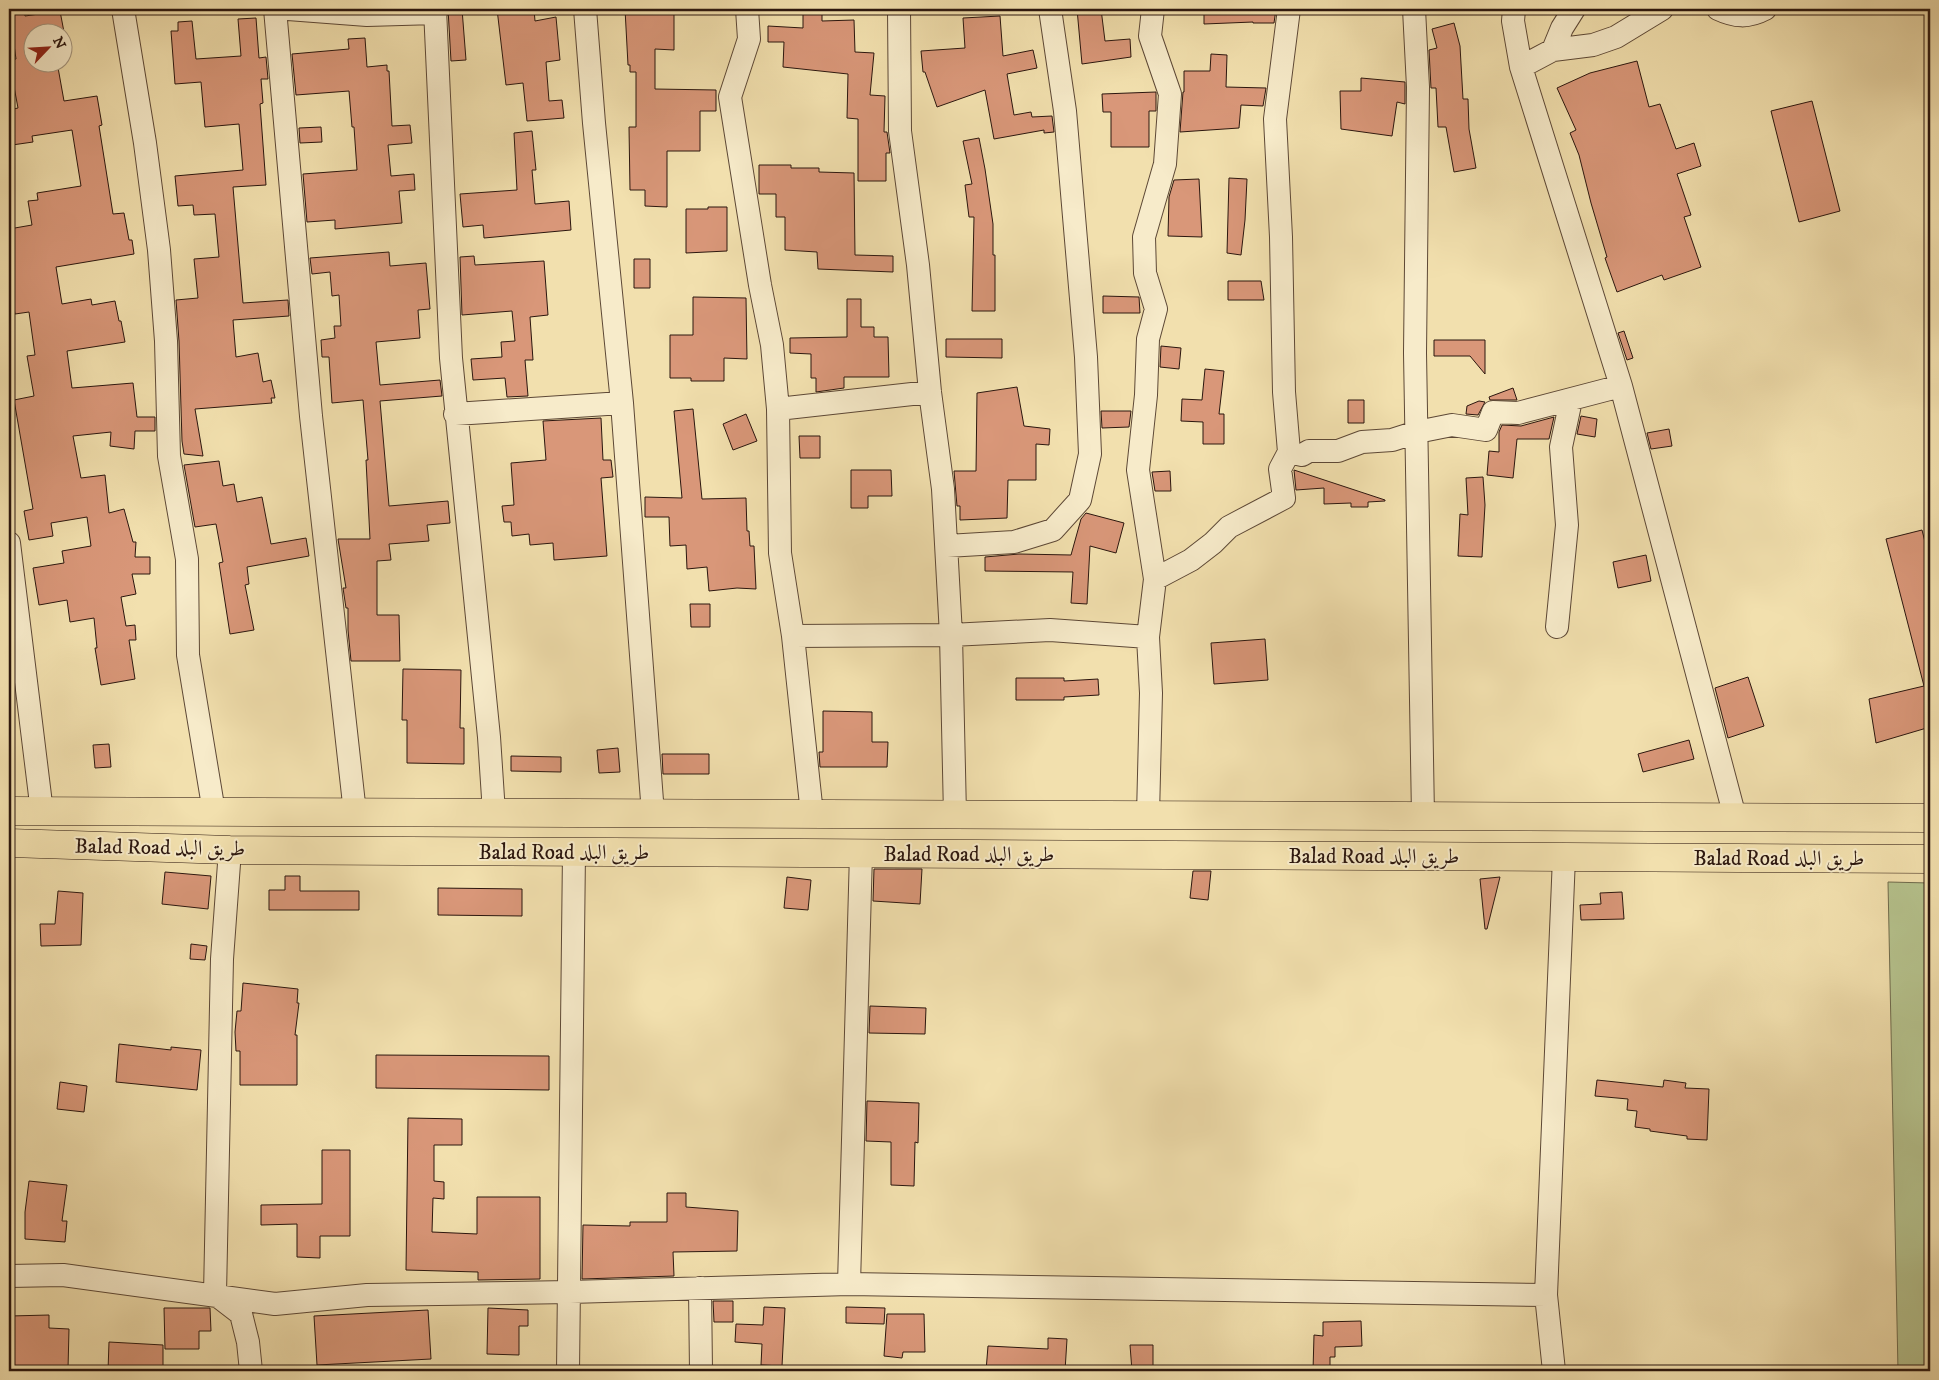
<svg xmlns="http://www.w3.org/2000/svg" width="1939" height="1380" font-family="'IM FELL DW Pica',Amiri,serif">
<rect width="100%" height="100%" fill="#f2e0ae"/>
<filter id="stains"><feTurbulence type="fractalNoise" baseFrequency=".004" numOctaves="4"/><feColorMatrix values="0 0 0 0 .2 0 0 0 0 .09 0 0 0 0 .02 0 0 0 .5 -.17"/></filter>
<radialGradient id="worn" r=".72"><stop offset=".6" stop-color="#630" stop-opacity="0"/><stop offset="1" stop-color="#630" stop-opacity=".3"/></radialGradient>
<path fill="#b6c38e" stroke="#706c4e" d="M1888,882L1930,883V1371H1898Z"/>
<path fill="#d99779" stroke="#2b160e" d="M9,9H24L25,16L60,11L64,32H32V62H57L64,101L97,96L102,125L99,126L113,214L124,213L129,240H132L134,254L56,267L62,304L91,299L92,305L115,301L119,321H121L125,342L67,351L72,388L133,383L137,417H155V431H135L134,449L110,446L111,432L73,436L81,478L105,475L109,513L124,509L133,542H136L135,557H150V574H132L136,594L121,597L126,626L135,625L136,640H129L135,679L101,685L95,648H97L94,618L70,622L67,600L39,605L33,568L64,563L62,551L91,546L87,517L51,523L53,536L29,540L24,511L33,509L14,400L34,396L27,356L35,355L29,312L15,314L9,281V229L32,225L28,201L38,200L37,193L81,186L72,130L32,136L33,142L12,145V140H9V110L18,108L9,60L16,59Z
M448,9H462L466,60L451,61Z
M497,9H534L535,21L556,17L560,60L546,62L549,101L562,100L564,118L527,121L523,83L506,85Z
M625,9H674V50L655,49V89L716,90V111H700V151H667V207L645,206V190H630L629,127H636V72H630V65H628Z
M803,9H822V21L854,20L855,52L874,53L870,95L885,96L884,132H887L890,153H886V181H858V119L847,118L848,74L783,67L784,42H768V26L803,28Z
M1077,9H1101L1105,41L1130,39L1131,57L1082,64Z
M1204,9H1276L1274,23H1253V22L1204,24Z
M1000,16L1003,56L1033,50L1037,68L1007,74L1014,115L1031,112L1032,117L1052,116L1054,132L1044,133V130L994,139L985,90L937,107L925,72H923L921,51L965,48L963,18Z
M256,18L259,58L266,57L268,79H261L263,103L260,104L266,185L233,187L243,303L288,300L289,316L233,320L236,357L258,353L263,382L271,380L275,398H271L272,403L195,409L203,456L184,454L182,441L179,341L176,300L198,298L194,259L219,257L215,214L194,215L193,205L178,206L175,176L243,170L239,124L205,127L201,82L175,84L171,31H178V22L192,21L196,59L241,56L238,19Z
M1454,23L1460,46L1463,99H1468L1469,129L1476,168L1454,172L1446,127H1438L1436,88H1431L1429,50L1437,48L1432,29Z
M365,38L367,67L387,65V71H389L392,126L410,125L412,143L388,145L391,176L414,174L415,190L399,191L402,223L335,229V220L307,222L303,174L357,170L354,127H352L349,91L296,95L292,54L349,49L348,39Z
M1211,54L1227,55L1226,87L1266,88L1263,106L1241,105L1239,128L1180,132L1183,92H1184V71H1210Z
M1637,61L1649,107L1660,104L1676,149L1694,143L1701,166L1677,174L1691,215L1684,217L1701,267L1664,280L1662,275L1617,292L1605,258L1607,257L1591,203L1579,155L1570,133L1576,130L1557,88L1590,73Z
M1361,78L1405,82V104L1397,102L1392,136L1341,129L1340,91H1361Z
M1156,92V111H1149V147H1111V112H1103L1102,94Z
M1812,101L1840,211L1799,222L1771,111Z
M321,127L322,142L300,143L299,128Z
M532,131L536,170H532L535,204L569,201L571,230L484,238L483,225L463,227L460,194L517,190L514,133Z
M979,138L985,169L993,224V255H995V311H972L974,217H969L965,185L972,184L963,141Z
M759,165H791V168H819V172L854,173L855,255L893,256V272L818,269L817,252L785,250V217H776V194H759Z
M1229,178L1247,179L1245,220L1241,255L1227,253Z
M1199,179L1202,237L1168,236L1169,197L1174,180Z
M708,207H727V251L686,253V209H708Z
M389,252L390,266L426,263L430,309L418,310L420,338L376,342L380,385L440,380L442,396L380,401L389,506L448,501L450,523L427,525L429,541L389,544L391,560L377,561V615H399L400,661H351L348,630V608H346L343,588H346L338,539H370L366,460H368L363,400L332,403L329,357H322L321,340L335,338L334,326H341L339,295L332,296L330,272L312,274L310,258Z
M474,256L475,265L544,261L548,315L530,317L533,360H525L528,396L507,397L505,378L473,380L471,359L502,357L501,342L515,341L512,311L462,315L460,257Z
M634,259H650V288H634Z
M1228,281H1261L1264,300H1228Z
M1103,296L1139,297L1140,313H1103Z
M693,297L746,298L747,359L724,358V381H691V378H670V335H693Z
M847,299H861V327H874V337H888L889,377H844V388L816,392V378H811V354L790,353V338L847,337Z
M1624,331L1633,358L1627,360L1618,333Z
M946,339H1002V358L946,357Z
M1434,340H1485V374L1470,356H1434Z
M1161,346L1181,348L1179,369L1160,367Z
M1205,369L1224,371L1219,414H1224V444H1203V422L1181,421L1182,399L1202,400Z
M1017,387L1024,426L1050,429L1049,445L1036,444V480H1008L1007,518L960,520V506H957L954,471H976L977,393Z
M1513,388L1517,400H1490L1489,397Z
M1348,400H1364V423H1348Z
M1479,401L1485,402L1478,415L1466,414L1467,406Z
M693,409L702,499L746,498L747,531H749L750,546H754L756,589L737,588L709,591L707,567L687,569L686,545L670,546L669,517H645V497L682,498L674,411Z
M1101,411H1131L1129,427L1102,428Z
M746,414L757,441L733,450L723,424Z
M1581,416L1597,419L1595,437L1577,434Z
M1554,417L1549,439H1517L1513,478L1487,475L1489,451L1499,452V432L1502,425L1521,426Z
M601,418L603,460H611L613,477L601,478L607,556L554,560L553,543L530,545L529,534L512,536L511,522H504L502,506L514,505L511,463L546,460L543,421Z
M1669,429L1672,446L1651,449L1647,433Z
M799,436H820V458H800Z
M219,461L223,486L234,484L237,502L262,497L271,544L306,538L309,556L247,567L249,584L245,585L254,630L230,634L219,563L223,562L216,524L195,527L184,465Z
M851,470H891L892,496H868V508H851Z
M1294,470L1385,500V501L1368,502V507H1351V503L1324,504V488L1296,490Z
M1170,471L1171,491H1155L1152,472Z
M1483,477L1485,505L1482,557L1458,556L1460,514L1468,515L1466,478Z
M1086,513L1124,523L1116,553L1090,546L1087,604L1071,603L1073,572L985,571V557L1019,554L1071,555L1081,519Z
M1922,530L1930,562V727L1876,743L1869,699L1924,686L1886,539Z
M1646,555L1651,581L1618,588L1613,562Z
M690,604H710V627H691Z
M1265,639L1268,680L1214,684L1211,643Z
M403,669L461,670L460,728H464V764L407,763V720H402Z
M1748,677L1764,726L1728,738L1715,688Z
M1016,678H1064V681L1098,679L1099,695L1064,697V700H1016Z
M823,711L872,712V742H888L887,767H820L819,752H823Z
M1689,740L1694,759L1643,772L1638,754Z
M109,744L111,767L95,768L93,745Z
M618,748L620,772L599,773L597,750Z
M662,754H709V774H663Z
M511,756L561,757V772L511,771Z
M874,869H922L920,904L873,901Z
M1193,871H1211L1208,900L1190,898Z
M165,872L211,876L208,909L162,904Z
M285,876H300V891H359V910H269V890H285Z
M787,877L811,880L808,910L784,908Z
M1500,877L1487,929H1485L1480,879Z
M438,888L522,889V916L438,915Z
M58,891L83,893L81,945L41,946L40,924H55Z
M1622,892L1624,919L1581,920L1580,905L1601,904L1600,893Z
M191,944L207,946L205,960L190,959Z
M243,983L298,989L297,1003H299L295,1035H297V1085H240V1051H236L235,1032L237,1011H241Z
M870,1006L926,1008L925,1034L869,1033Z
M119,1044L171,1050V1047L201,1050L197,1090L116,1082Z
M376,1055L549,1056V1090L376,1088Z
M1597,1080L1663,1087L1664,1080L1686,1083L1685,1088L1709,1089L1707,1140L1687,1139V1136L1650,1131V1129L1635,1127L1637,1111L1627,1110L1628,1099L1595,1096Z
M60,1082L87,1086L84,1112L57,1109Z
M867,1101L919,1103L918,1143L915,1142L914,1186L891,1185V1142L866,1141Z
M408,1118L462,1119V1145H434V1181L444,1182V1199L433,1198L432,1232L477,1234V1197H540V1279L478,1280V1272L406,1270Z
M322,1150H350V1236H320V1258L297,1257V1224L261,1225V1205L322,1204Z
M29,1181L67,1185L62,1221H67L65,1242L25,1239V1212Z
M667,1193H686V1207L738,1211L737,1251L673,1252L674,1276L582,1279L583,1225L630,1226V1222H667Z
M713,1301H733V1322H714Z
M764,1307L785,1308L782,1366L761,1365L762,1344L735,1342L736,1324L763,1325Z
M846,1307L885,1308L884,1324L846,1323Z
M164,1308H210L211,1331H199V1349H165Z
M488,1308L528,1310V1326H519V1355L487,1354Z
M428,1310L431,1359L317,1365L314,1316Z
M887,1314H924L925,1352H903L902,1358L884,1356Z
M49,1315V1328L69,1329L68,1369L24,1371V1367H9L10,1316Z
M1361,1321L1362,1346L1335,1347V1357H1330V1371H1313L1314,1335L1323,1336V1322Z
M1048,1338L1067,1339L1065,1371H986L988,1346L1048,1349Z
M109,1342L163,1345V1371H108Z
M1130,1345H1153V1371H1132Z"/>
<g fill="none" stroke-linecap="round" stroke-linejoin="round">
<defs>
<path id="street" d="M123,9L145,143L159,250L166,341L169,456L187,559L188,655L214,812
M275,9L311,416L355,813
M288,9L367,15L436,13
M435,9L451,358L489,737L494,813
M585,9L594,123L622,403L653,814
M747,9L749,39L730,97L760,285L772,345L778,409L780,553L793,636L812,814
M899,9L900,131L918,265L930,392L943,489L951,635L955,815
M1414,9L1418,87L1415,353L1423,816
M1514,9L1513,21L1521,67L1621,386L1735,817
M1718,9C1735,17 1748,18 1765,9
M1553,50L1593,45L1616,37L1662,9
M1521,67L1553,50L1562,28L1574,9
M778,409L930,392
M455,414L622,403
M1289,452L1284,392L1281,237L1275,119L1289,9
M9,543L42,812
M947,546L1014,542L1053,530L1080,500L1090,454L1086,357L1065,111L1050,9
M1155,579L1191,560L1213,543L1229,527L1284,498L1280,469L1289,452L1302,455L1309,451H1338L1362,442L1392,440L1417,432L1452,425L1486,430L1493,412L1518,413L1621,386
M1557,627L1567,525L1561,447L1571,400
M793,636L951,635L1050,630L1148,637L1151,693L1148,815
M1148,637L1155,579L1138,470L1146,395L1148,339L1156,309L1145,273L1144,237L1165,164L1170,94L1150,36L1153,9
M230,850L222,959L215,1294L241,1314L248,1342L251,1371
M9,1276L63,1275L275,1304L367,1295L570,1292L849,1284L861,853
M849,1284L1546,1295
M700,1288L701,1371
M568,1371L574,852
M1554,1371L1546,1295L1564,857"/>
<path id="highway" d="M9,811L1930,818
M9,843L230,850L1930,859"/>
</defs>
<use href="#street" stroke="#5d4836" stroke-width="24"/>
<use href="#highway" stroke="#2b160e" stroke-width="29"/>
<use href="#street" stroke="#f7ebca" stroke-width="22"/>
<use href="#highway" stroke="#f2e0ae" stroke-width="28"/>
</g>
<g text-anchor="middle" stroke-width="4" stroke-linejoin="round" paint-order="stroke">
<g font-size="21" fill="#2b160e" stroke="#f7ebca">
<text transform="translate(160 847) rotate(1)" y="7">Balad Road طريق البلد</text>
<text x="564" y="859">Balad Road طريق البلد</text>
<text x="969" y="861">Balad Road طريق البلد</text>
<text x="1374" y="863">Balad Road طريق البلد</text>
<text x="1779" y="865">Balad Road طريق البلد</text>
</g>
</g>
<rect width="1939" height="1380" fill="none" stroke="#f2e0ae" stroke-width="30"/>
<rect x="10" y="10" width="1919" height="1360" fill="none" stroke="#2b160e" stroke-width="2.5"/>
<rect x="15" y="15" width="1909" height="1350" fill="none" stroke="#2b160e"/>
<g transform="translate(48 48) rotate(65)"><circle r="24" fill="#f7ebca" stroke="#a5967f"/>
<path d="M0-4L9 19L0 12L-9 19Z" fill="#8f2418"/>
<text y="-8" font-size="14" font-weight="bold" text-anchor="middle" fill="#2b160e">N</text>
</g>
<rect width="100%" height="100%" filter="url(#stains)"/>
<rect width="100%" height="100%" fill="url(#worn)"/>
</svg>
